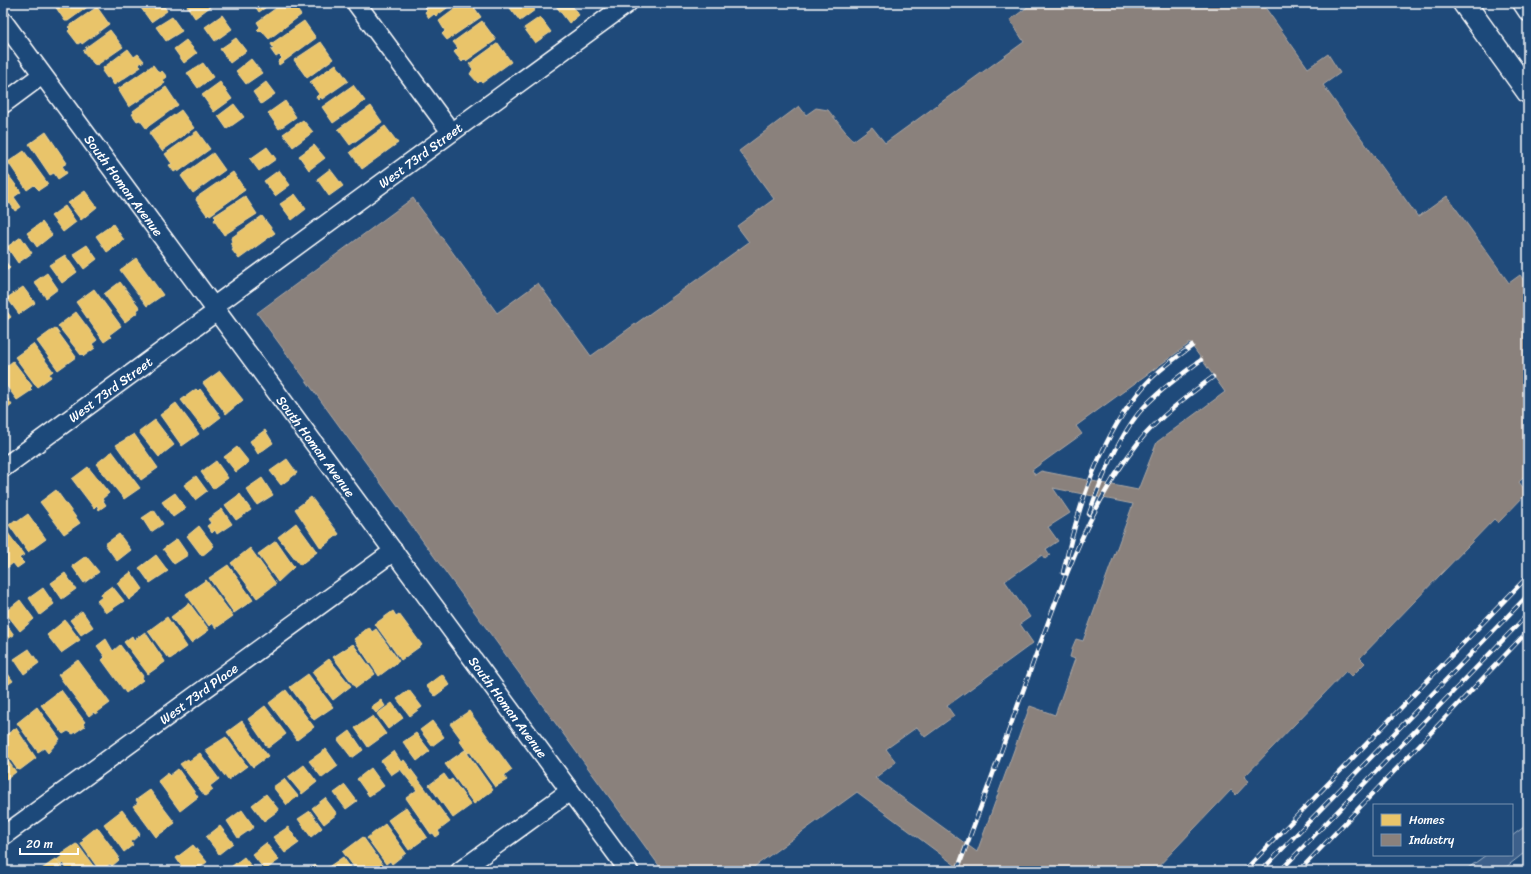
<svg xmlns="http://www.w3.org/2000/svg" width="1531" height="874" font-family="Sriracha,sans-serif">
<rect width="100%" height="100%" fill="#1f4a7a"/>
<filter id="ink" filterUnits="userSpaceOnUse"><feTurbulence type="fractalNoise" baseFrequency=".025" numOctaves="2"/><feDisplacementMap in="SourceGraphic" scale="8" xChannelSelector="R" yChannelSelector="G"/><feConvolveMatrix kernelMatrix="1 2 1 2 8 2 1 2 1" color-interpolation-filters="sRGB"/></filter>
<g filter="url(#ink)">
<path fill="#3c618b" stroke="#9eb0c5" d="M1528,824V850L1501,871H1464L1486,855H1512V836Z"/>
<path fill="#e9c46a" stroke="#f0d697" d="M56,3H93L68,21H65L55,6L57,5Z
M147,3H162L167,11L151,22L141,8Z
M192,3H213L214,4L195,18L187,6Z
M253,3H272L259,12Z
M283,3H292L301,15L269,39L261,30L259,32L257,30L260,27L257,22Z
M423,3H454L436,16L434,14L429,18L425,12L427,10Z
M463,3H471L481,17L447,40L442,34L445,31L439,21Z
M516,3H530L535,10L520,21L510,8Z
M560,3H570L579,15L569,23L556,6Z
M97,7L109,24L82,44L81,42L78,44L68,31L70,29L68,27Z
M222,15L232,29L215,41L205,27Z
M172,17L182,31L166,41L156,27Z
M540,17L551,32L535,43L524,28Z
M304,21L316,38L279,65L278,62L282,58L279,55L276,57L271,50L274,49L271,44Z
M482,21L496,40L466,61L465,59L462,62L454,52L458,48L453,42Z
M110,30L123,47L97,65L94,64L83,51L86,49L85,48Z
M236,38L246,51L230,63L220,49Z
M186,40L197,53L184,63L174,49Z
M321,42L333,59L307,78L294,60Z
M498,43L511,62L482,83L480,81L478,83L470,74L473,69L469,64Z
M128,49L134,57L138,54L144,61L139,64L141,67L114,85L109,77L107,78L102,71L104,70L103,68Z
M251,59L262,73L246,84L236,71Z
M203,63L213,77L198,88L187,73Z
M336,64L348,81L322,99L321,97L318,100L316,97L319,94L310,82Z
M153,65L159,73L162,71L167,77L163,80L165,83L129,107L118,89Z
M220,82L232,99L214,112L202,95Z
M266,82L275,94L261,104L253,92Z
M353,85L365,101L333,123L322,107Z
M166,87L178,105L146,128L140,120L137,121L132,114L134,113L133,111Z
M285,101L296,117L279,129L268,113Z
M234,104L244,117L227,129L218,116Z
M371,106L382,122L350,145L338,129Z
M181,110L194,128L162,151L149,133Z
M303,120L313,132L293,147L283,134Z
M385,126L398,143L362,169L350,152Z
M197,131L210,149L178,172L177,170L174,172L169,165L172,164L165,154Z
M46,132L67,163L62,166L67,173L58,179L54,173L50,175L29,144Z
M314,145L325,158L309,170L299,156Z
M267,147L276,159L259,171L250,159Z
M24,151L48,184L39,190L34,185L27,190L8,162Z
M213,153L225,170L193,193L181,176Z
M3,168L21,192L14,197L21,207L15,211L10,203L6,206L3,202Z
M330,169L343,186L329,196L317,179Z
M279,170L290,185L275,196L264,181Z
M233,172L245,190L210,215L209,213L207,215L196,200L197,197Z
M85,191L97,207L81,220L68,203Z
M295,194L306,209L292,220L280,204Z
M245,196L257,214L224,235L214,220L216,218L214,216Z
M65,206L76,222L63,232L51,216Z
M262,216L275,233L239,259L232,250L234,249L230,243L232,242L231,238Z
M42,222L52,235L37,247L27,233Z
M113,224L124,240L107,252L96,236Z
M21,237L32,253L18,263L7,247Z
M87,245L97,259L84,269L73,254Z
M65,255L77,272L62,283L49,265Z
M3,258L10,268L3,273Z
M136,258L163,295L147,306L120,270Z
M47,273L58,289L46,298L34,282Z
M120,282L140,308L137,310L138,312L125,322L104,294Z
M23,287L35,303L19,314L7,298Z
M94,289L121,326L109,335L111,337L104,342L76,302Z
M3,306L11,317L3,323Z
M76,312L97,340L92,344L95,348L84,356L82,354L81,355L58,326Z
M55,328L76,357L58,370L37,341Z
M33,344L53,371L49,374L51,377L37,387L15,357Z
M13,361L32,386L30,388L32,390L17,400L3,381V369Z
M220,371L243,400L226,414L203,383Z
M196,389L198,391L200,389L221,417L204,430L181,400Z
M3,392L12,405L3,412Z
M176,403L199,434L182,446L160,415Z
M155,420L174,445L159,457L139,432Z
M265,430L273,443L258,454L250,441Z
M134,434L158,468L141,480L116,445Z
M237,447L249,462L236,472L224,457Z
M112,451L140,488L124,499L96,464Z
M287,459L297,473L281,485L270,471Z
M216,461L228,478L213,489L201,472Z
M88,467L109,493L102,499L106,505L99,510L97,505L94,508L72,479Z
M196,476L207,491L195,500L184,485Z
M262,478L273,495L257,505L246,489Z
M56,490L80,523L64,534L40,502Z
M175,493L186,508L173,517L162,502Z
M240,494L251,510L236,520L225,505Z
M311,497L339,534L321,548L295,509Z
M222,509L232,524L217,534L215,530L212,533L207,526L211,523L208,519Z
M154,510L163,524L151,532L142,518Z
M28,514L46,539L28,552L9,525L15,520L17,522Z
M296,523L317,552L300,565L278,537Z
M199,526L214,546L202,556L187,536Z
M5,529L24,555L19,558L24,563L17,568L13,563L7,568L3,562V530Z
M119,534L131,550L117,561L105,544Z
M177,539L188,555L174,564L163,549Z
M276,541L294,567L278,582L258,554Z
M250,548L276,584L257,598L231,563Z
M156,555L168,571L150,583L139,568Z
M86,556L99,572L84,583L72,566Z
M228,565L253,600L234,613L209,578Z
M131,572L143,589L129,600L117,583Z
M65,573L76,589L62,599L51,583Z
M206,580L233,616L216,628L212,623L209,626L186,594Z
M112,586L124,601L106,613L97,601L102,597L101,594Z
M43,588L54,604L40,615L29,598Z
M20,600L34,619L20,631L5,612Z
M189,603L209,630L191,643L171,617Z
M82,611L93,627L81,635L70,620Z
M393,611L396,616L399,614L422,645L401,660L375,624Z
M167,617L187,647L170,659L168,656L167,657L148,631Z
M3,619L14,635L3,642Z
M65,620L80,640L61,653L47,635Z
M369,627L372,632L376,629L399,661L379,676L354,639Z
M145,632L164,660L165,662L148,674L124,642L132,636L134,640Z
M106,639L113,651L120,645L143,676L142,678L143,680L126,693L102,660L105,657L97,646Z
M353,644L375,674L356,688L333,657Z
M29,649L39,663L24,674L14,659Z
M329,659L351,686L333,700L312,672Z
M78,660L110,703L95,714L94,712L89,716L58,675Z
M3,667L13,681L3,688Z
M308,674L333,707L314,720L290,687Z
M442,674L450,685L435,696L426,686Z
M61,690L85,722L83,723L85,726L73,734L68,731L63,734L41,705Z
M286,690L314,727L297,740L269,703Z
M409,690L422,707L410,716L397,699Z
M381,700L385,706L376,713L371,707Z
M392,703L403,718L388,729L377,714Z
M265,706L286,734L268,748L248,719Z
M37,707L60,739L48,753L44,748L38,752L17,723Z
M469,711L512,770L504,776L507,780L495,787L470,752L468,753L459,740L461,739L450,724Z
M373,716L386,734L368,747L355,728Z
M242,721L268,756L253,767L227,732Z
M432,721L444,737L432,746L420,730Z
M16,728L36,758L20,770L17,769L3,749V737Z
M350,731L363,750L352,758L338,740Z
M416,733L430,751L417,761L403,742Z
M226,737L247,766L228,780L205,750Z
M326,749L338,766L322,778L309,761Z
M465,750L493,790L474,804L445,764Z
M394,751L401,762L404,760L450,822L438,831L440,834L436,837L433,833L431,834L406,798L417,790L400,769L391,775L381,761Z
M200,753L219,779L210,786L213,790L205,796L180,764L188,759L189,761Z
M3,754L16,772L3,782Z
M304,765L317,782L302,794L288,777Z
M371,768L384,786L369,796L357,779Z
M178,769L198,797L180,811L158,781L168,773L169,776Z
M444,774L449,781L452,779L471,805L453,818L429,785Z
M284,779L298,796L287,805L273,787Z
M345,785L357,801L346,809L334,793Z
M150,790L175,823L156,837L133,806L138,803L136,800Z
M266,794L279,810L264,821L252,805Z
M325,798L337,814L324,824L312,808Z
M406,807L427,837L409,850L388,820Z
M122,810L140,834L131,842L133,845L124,852L104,824Z
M242,810L254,827L238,838L227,821Z
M310,811L322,828L311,837L298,819Z
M385,824L406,853L392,864L390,861L386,864L367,838Z
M220,826L233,843L219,854L206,837Z
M97,827L119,857L117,858L119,860L112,866L110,864L100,871L80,843L84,841L82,839Z
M288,827L299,843L285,853L273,837Z
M363,837L385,868L381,871H357L343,852Z
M266,843L279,860L265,870L252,854Z
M76,844L78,845L97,871H68L63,863L61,865L57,860L62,856L61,854Z
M193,845L207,862L195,871H185L176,858Z
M244,857L255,871H228L227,870Z
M343,857L353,871L324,870Z
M56,859L64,871H39Z
M316,865L320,871H306Z"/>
<path fill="#8a817c" stroke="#ada7a3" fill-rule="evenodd" d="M1033,3H1262L1308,68L1328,54L1340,73L1323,85L1418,217L1447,196L1509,283L1520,275L1528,286V473L1519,482L1527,493L1498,523L1494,519L1360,658L1365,663L1352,676L1346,671L1244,777L1249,781L1236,795L1231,790L1154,871H963L857,792L751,869L752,871H663L257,313L413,198L497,313L538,283L591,356L749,242L737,226L774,199L739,151L799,106L806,115L816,108L828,110L853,141L872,127L885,143L1024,42L1010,20ZM1190,343L1225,392L1157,442L1138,490L1041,471L1035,475L1032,470L1082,434L1076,426ZM1053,488L1133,504L1083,641L1076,639L1073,646L1070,657L1075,659L1055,715L1030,706L977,852L875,778L896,762L886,749L917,727L925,737L954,716L947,706L1033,643L1020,624L1030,617L1005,581L1042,555L1045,559L1050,555L1046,549L1058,541L1048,527L1070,513Z"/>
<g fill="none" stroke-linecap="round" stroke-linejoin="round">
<defs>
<g id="street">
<path d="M356,3L451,132"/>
<path d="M1522,3L1528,12"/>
<path id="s1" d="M3,21L629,871"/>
<path d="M3,104L42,75"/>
<path id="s2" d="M213,307L628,3"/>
<path id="s3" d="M3,468L217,311"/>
<path id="s4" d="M3,836L394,551"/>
<path d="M460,871L570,791"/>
</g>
<path id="secondary" d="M1464,3L1528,92"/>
</defs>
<use href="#street" stroke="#fff" stroke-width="21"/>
<use href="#secondary" stroke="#fff" stroke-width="25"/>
<use href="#street" stroke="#1f4a7a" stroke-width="18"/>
<use href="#secondary" stroke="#1f4a7a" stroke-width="22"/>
<defs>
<path id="rail" d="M1089,514C1100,482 1121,431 1144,407C1161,389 1181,375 1201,360
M1063,573C1078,507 1100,436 1145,385C1158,370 1176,358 1192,346
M957,871C983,801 1009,731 1034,660C1062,586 1088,506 1138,443C1159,417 1187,396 1213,377
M1244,871L1528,576
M1261,871L1528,595
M1280,871L1528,614
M1299,871L1528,631"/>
</defs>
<use href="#rail" stroke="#fff" stroke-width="4.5"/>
<use href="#rail" stroke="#1f4a7a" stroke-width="3" stroke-dasharray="9" stroke-linecap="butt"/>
</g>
</g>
<g text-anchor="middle" stroke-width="4" stroke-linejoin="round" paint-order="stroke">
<g font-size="13" fill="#fff" stroke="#1f4a7a">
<text dy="5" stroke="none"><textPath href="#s2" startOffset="257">West 73rd Street</textPath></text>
<text dy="5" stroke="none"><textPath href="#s1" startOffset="204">South Homan Avenue</textPath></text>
<text dy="5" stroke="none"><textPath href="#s3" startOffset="133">West 73rd Street</textPath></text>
<text dy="5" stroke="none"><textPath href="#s1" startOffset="528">South Homan Avenue</textPath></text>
<text dy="5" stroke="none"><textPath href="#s4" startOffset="242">West 73rd Place</textPath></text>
<text dy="5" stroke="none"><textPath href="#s1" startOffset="852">South Homan Avenue</textPath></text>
</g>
</g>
<rect width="1531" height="874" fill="none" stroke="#1f4a7a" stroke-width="16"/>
<rect x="8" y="8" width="1515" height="858" fill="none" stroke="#fff" stroke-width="1.5" filter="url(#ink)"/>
<rect x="1373" y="804" width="140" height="52" fill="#1f4a7a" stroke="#7992af"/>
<rect x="1381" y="814" width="20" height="12" fill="#e9c46a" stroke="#7992af"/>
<text x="1409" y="824" font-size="12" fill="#ffffff">Homes</text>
<rect x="1381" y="834" width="20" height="12" fill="#8a817c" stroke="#7992af"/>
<text x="1409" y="844" font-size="12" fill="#ffffff">Industry</text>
<path d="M20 848v6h58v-6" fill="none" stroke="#ffffff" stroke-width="2"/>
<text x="26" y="848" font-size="12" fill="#ffffff" stroke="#1f4a7a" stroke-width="3" paint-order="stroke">20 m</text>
</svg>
